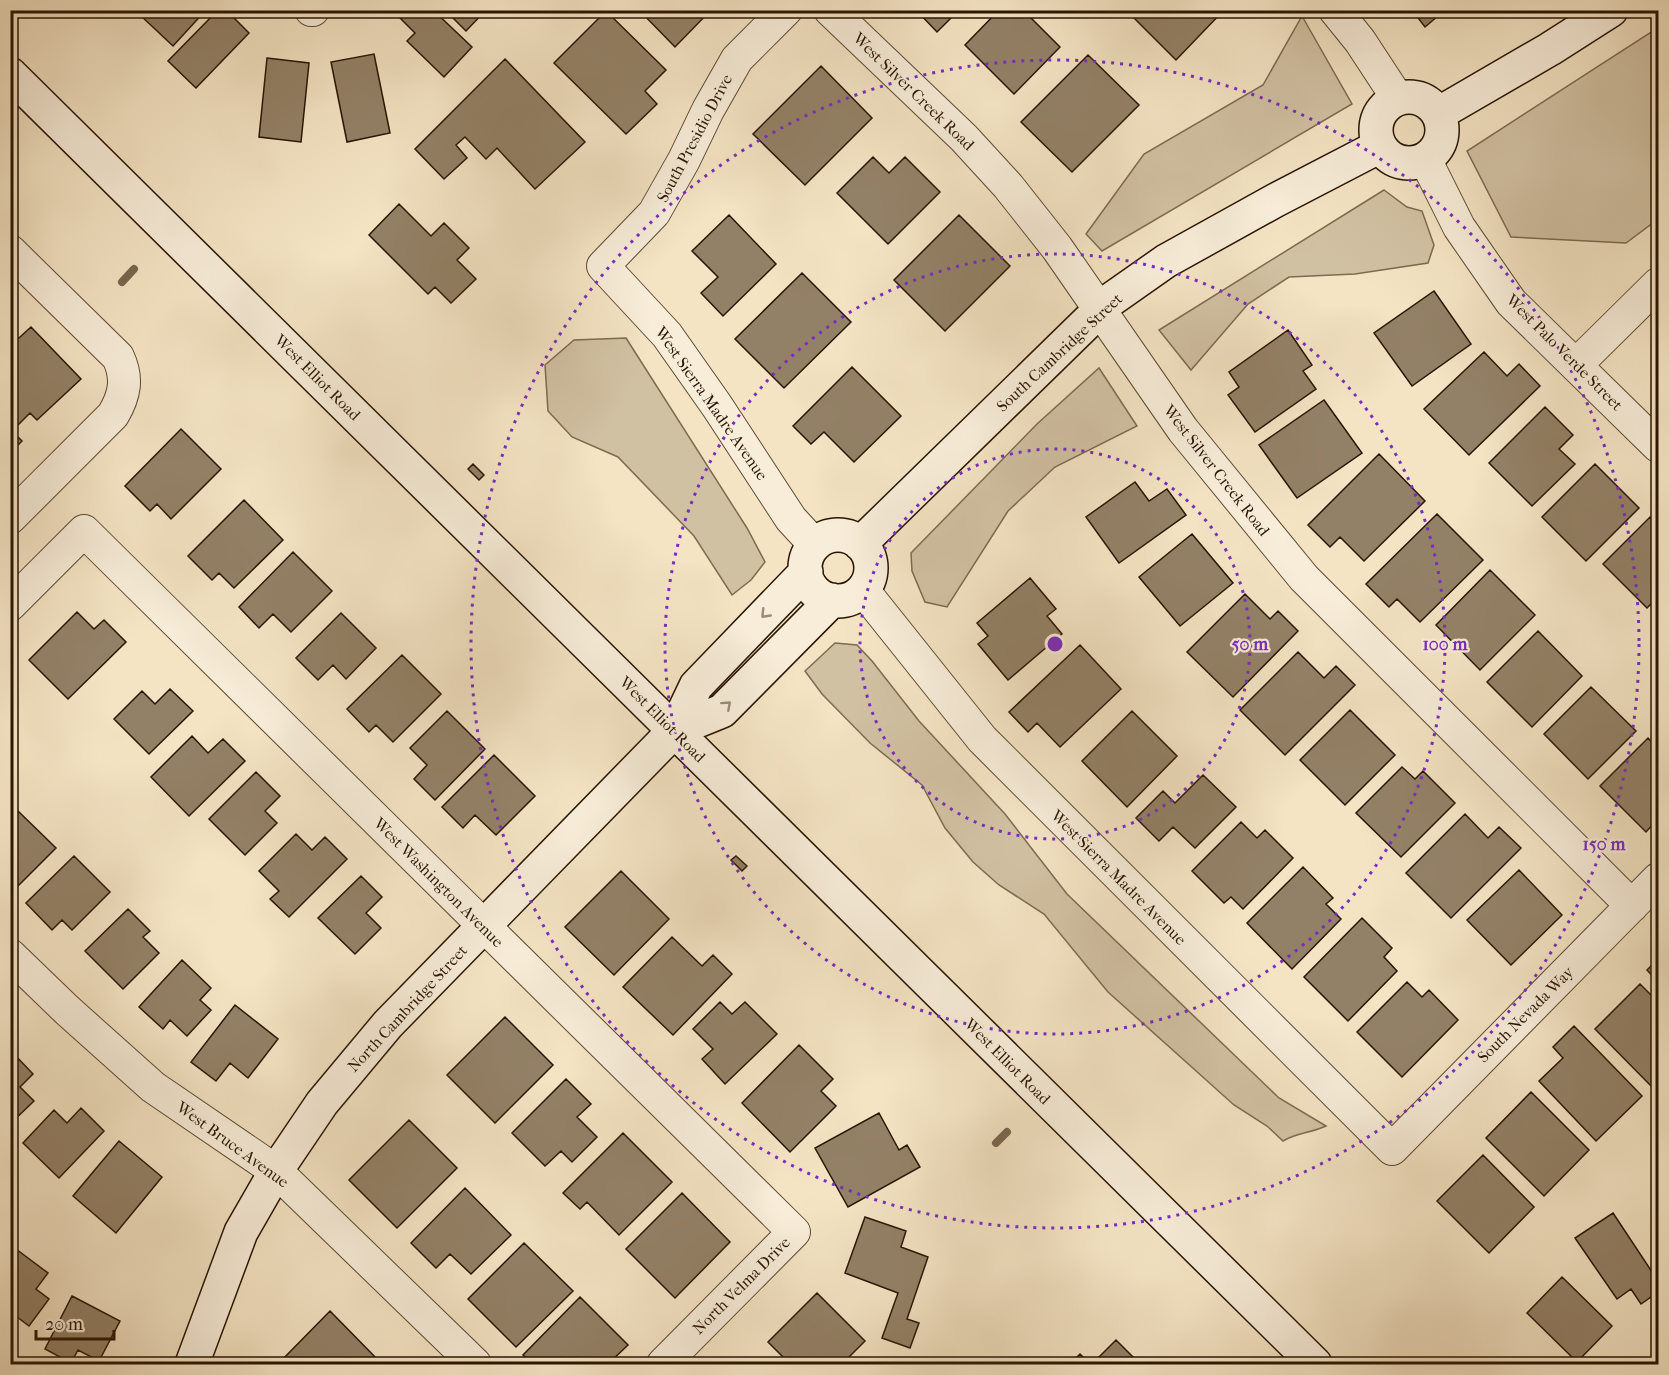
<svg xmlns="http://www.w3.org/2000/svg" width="1669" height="1375" font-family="'IM FELL French Canon',serif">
<rect width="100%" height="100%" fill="#f4e4c4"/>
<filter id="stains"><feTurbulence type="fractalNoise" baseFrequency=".00333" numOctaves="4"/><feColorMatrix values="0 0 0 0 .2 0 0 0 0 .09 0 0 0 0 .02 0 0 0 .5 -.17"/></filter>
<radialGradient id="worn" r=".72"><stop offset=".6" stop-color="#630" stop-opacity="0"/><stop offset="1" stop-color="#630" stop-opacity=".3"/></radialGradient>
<path fill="#d1c1a3" stroke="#7d6b52" stroke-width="1.5" d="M1302,16L1352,104L1102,251L1086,234L1144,154L1263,85Z
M1658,26V219L1626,243L1511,237L1467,151L1653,31Z
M1384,190L1407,207L1422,211L1434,245L1428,263L1355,274L1289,277L1248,304L1191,370L1159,330Z
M626,338L747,528L765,562L751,580L732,595L694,536L618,457L572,437L548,411L545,365L574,340Z
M1099,368L1137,426L1055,467L1008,511L947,607L925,602L912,571L911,553L1037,424Z
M835,643L857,645L872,661L919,721L1005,814L1067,894L1279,1098L1326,1126C1311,1133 1296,1133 1283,1141L1267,1126L1234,1105L1108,992L1044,914L999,885L973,862L945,828L922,785L870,743L822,694L805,671Z"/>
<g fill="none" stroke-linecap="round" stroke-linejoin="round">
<path stroke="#79674f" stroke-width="8" d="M122,282L134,269
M996,1143L1007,1132"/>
</g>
<path fill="#938167" stroke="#291502" stroke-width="1.5" d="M143,10H206L173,46L139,14Z
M218,10H226L249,33L196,88L168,61Z
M392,10H433L472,47L444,77L407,41L415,33Z
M445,10H486L466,31Z
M639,10H711L675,47Z
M916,10H959L937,32Z
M999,10H1023L1060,47L1014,94L965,45Z
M1126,10H1224L1176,60Z
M1412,10H1445L1425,27Z
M606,11L666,70L645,91L657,104L626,134L554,63Z
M374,54L390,133L347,142L331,62Z
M1088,55L1139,105L1072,172L1021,122Z
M267,58L309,63L301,142L259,137Z
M505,59L585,142L535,189L497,148L486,159L465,137L456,145L467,158L444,179L415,149Z
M821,66L872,118L805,185L753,134Z
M873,157L889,173L905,157L940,192L888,244L837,193Z
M399,204L431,236L444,223L469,248L457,260L476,279L451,303L435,287L428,294L369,235Z
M729,215L776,264L723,316L701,293L718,277L692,251Z
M959,215L1010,266L945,331L894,280Z
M802,273L851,322L784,388L735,339Z
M1434,291L1471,344L1412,386L1374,333Z
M31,327L81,379L37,420L30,413L12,431L22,441L10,453V346Z
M1288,330L1312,365L1303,371L1316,389L1255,432L1228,395L1239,387L1229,372Z
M1484,352L1507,376L1519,364L1540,386L1469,455L1424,409Z
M852,367L901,416L854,462L824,432L811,444L793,426Z
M1324,400L1362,453L1297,498L1259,445Z
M1545,407L1573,435L1559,449L1575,464L1532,506L1489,463Z
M181,429L221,469L171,519L157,504L150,511L125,486Z
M1379,454L1425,501L1364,561L1340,537L1330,547L1308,525Z
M473,464L484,475L479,480L468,469Z
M1595,464L1639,508L1586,561L1542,517Z
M1135,482L1149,501L1167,489L1186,515L1119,563L1086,517Z
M244,500L283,540L234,588L219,573L212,580L188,556Z
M1437,514L1483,560L1420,622L1397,599L1389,607L1366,584Z
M1650,517L1658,526V597L1647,608L1603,564Z
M1192,534L1233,583L1180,626L1139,577Z
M293,552L332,591L291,632L273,614L259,628L239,607Z
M1490,570L1535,615L1480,670L1436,625Z
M1030,578L1056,609L1047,616L1062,634L1008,680L978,644L988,636L977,623Z
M1245,594L1270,619L1278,611L1298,631L1233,697L1187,652Z
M77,612L94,629L104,620L126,642L68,699L29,660Z
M341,613L376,648L346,679L333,665L318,680L296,658Z
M1538,631L1582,676L1532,727L1487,682Z
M1080,645L1121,689L1060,747L1037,723L1028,732L1009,712Z
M1298,652L1324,678L1336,666L1355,685L1285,755L1240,710Z
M402,655L441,694L393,742L376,725L369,732L347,709Z
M1591,687L1636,731L1588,779L1544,734Z
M170,689L193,711L149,754L114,719L142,691L155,704Z
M1350,710L1395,755L1345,805L1300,760Z
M447,711L485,749L435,800L414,779L427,765L410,748Z
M1132,711L1177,756L1127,807L1082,761Z
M192,736L208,753L223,739L245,761L189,816L151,777Z
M1648,738L1658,749V819L1646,832L1600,786Z
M494,755L535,796L496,835L475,815L463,828L442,807Z
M1402,767L1415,779L1423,771L1455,803L1401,857L1356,813Z
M256,772L280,796L265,811L277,823L245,855L209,819Z
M1203,775L1236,807L1195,848L1173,827L1159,841L1136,818L1163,791L1175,803Z
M18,811L56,848L16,888L10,882V819Z
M1465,814L1488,838L1499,827L1521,848L1451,918L1406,873Z
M1241,822L1257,838L1265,830L1293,858L1243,909L1231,897L1224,903L1192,871Z
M296,834L312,850L325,837L347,859L289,917L270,899L279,891L259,871Z
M74,856L110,892L72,930L62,920L52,930L26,903Z
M736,856L747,866L742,871L731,860Z
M1303,867L1333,898L1326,904L1341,919L1292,969L1247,923Z
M1519,870L1562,915L1511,965L1467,920Z
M621,871L669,919L614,975L565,927Z
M361,876L382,897L366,913L381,928L355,954L318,918Z
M128,909L150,931L143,937L159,953L123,989L85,951Z
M1362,918L1392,948L1384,957L1397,971L1348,1021L1304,977Z
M672,937L702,966L713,955L732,974L673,1035L623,987Z
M1658,959V982L1647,970Z
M182,960L211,988L200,1000L211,1010L187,1036L170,1020L163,1029L139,1007Z
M1407,982L1422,997L1429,990L1458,1020L1402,1077L1357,1032Z
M1640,984L1658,1002V1078L1651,1086L1595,1029Z
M720,1002L732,1014L745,1002L777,1034L725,1084L702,1059L713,1049L693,1029Z
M235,1005L278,1039L248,1078L230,1063L216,1081L191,1062Z
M505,1017L553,1065L495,1123L447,1075Z
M1574,1026L1642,1096L1596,1141L1539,1081L1563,1058L1553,1047Z
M799,1045L833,1079L821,1091L836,1106L790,1152L742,1103Z
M12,1052L33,1074L20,1087L34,1101L10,1124V1054Z
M566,1079L591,1104L577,1117L597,1137L572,1162L561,1151L545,1166L512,1133Z
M1531,1092L1589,1150L1544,1196L1486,1138Z
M81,1108L104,1131L59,1178L23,1143L54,1110L67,1123Z
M879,1113L899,1150L907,1145L920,1167L848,1207L815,1148Z
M409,1120L457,1168L397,1228L349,1180Z
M623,1133L672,1182L619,1235L587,1202L580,1209L563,1193Z
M119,1141L162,1177L116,1233L73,1196Z
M1483,1155L1534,1207L1489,1253L1437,1201Z
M465,1188L511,1235L471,1274L450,1254L436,1268L411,1243Z
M682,1193L730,1242L675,1298L626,1249Z
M1613,1213L1658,1281V1292L1641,1304L1631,1289L1617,1299L1575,1238Z
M865,1217L906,1231L901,1247L928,1257L907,1319L919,1323L910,1348L882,1338L898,1293L845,1273Z
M524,1243L573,1291L516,1347L468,1299Z
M16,1249L48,1273L36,1289L49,1299L29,1326L13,1314L10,1317V1257Z
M1562,1277L1612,1326L1577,1362L1527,1313Z
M817,1293L865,1341L842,1364H790L768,1342Z
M72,1296L120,1321L99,1361L78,1350L71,1363L45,1349Z
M580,1297L628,1345L608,1364H533L523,1355Z
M330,1311L378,1360L374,1364H278Z
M1116,1340L1140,1364H1092Z
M1080,1354L1090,1364H1070Z"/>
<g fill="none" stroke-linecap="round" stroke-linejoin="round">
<defs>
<path id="street" d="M311,10H313
M786,10L737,59L708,110L684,160L654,213L603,266L667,335L717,406L791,519L815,545
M830,10L964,138L1008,186L1057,248L1183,430L1304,578L1632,906
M1335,10L1360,41L1398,99
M1425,159L1459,227L1511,302L1658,446
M10,251L118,357C128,378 125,395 113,415L10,518
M1576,365L1658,284
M863,590L982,739L1392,1149L1658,879
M10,605L84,531L794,1232L663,1364
M10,955L67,1010L153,1087L276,1171L475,1364"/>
<path id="secondary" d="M10,74L1315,1364
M1376 130a33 33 0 1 1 66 0a33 33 0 1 1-66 0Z
M1438,114L1550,49L1611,10
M805 568a33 33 0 1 1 66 0a33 33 0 1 1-66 0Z
M860,544L1109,301L1166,261L1276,200L1380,146
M675,730L722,711L832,600
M192,1364L241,1232L276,1171L322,1103L388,1024L675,730L696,686L806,572"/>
</defs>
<use href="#street" stroke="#5c4932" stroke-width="34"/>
<use href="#secondary" stroke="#291502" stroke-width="36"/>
<use href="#street" stroke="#f8edd9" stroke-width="32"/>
<use href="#secondary" stroke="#f8edd9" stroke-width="33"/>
</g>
<defs><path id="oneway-chevron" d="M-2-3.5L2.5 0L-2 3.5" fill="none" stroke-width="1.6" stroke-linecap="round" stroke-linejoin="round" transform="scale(1.5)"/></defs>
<g stroke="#9b8c78">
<use href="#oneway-chevron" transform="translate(765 614) rotate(134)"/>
<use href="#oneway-chevron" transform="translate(727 705) rotate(-42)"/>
</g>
<g fill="none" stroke="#7b2cbf" stroke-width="3" stroke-dasharray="3 6">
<circle cx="1055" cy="644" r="195"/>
<circle cx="1055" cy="644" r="390"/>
<circle cx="1055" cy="644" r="584"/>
</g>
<g text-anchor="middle" stroke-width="4.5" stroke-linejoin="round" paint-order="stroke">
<g font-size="16" fill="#291502" stroke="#f8edd9">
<text transform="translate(914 91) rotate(44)" y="6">West Silver Creek Road</text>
<text transform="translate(694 138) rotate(-62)" y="6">South Presidio Drive</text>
<text transform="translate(1059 352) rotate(-43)" y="6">South Cambridge Street</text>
<text transform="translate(1565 352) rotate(45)" y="6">West Palo Verde Street</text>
<text transform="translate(318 377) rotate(45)" y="6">West Elliot Road</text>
<text transform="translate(712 403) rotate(55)" y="6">West Sierra Madre Avenue</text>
<text transform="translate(1217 470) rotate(52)" y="6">West Silver Creek Road</text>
<text transform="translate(663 719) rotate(45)" y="6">West Elliot Road</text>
<text transform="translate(1119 877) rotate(45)" y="6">West Sierra Madre Avenue</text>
<text transform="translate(439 882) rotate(45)" y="6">West Washington Avenue</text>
<text transform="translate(407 1008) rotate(-47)" y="6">North Cambridge Street</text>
<text transform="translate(1525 1014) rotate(-45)" y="6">South Nevada Way</text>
<text transform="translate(1008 1061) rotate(45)" y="6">West Elliot Road</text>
<text transform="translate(233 1144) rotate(36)" y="6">West Bruce Avenue</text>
<text transform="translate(741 1285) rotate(-45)" y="6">North Velma Drive</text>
</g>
</g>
<circle cx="1055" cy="644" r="9" fill="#7b2cbf" stroke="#f8edd9" stroke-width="3"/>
<g font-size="18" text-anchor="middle" font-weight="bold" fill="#7b2cbf" stroke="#f8edd9" stroke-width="4.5" stroke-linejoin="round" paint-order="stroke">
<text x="1250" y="650">50 m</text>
<text x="1445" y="650">100 m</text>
<text x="1604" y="850">150 m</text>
</g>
<rect width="1669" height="1375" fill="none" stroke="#f4e4c4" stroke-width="36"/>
<rect x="12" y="12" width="1645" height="1351" fill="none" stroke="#291502" stroke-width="3"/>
<rect x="18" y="18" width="1633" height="1339" fill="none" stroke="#291502" stroke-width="1.5"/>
<path d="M36 1330v9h78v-9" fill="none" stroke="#291502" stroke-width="3"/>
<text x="45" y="1330" font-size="18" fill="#291502" stroke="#f8edd9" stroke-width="4.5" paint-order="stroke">20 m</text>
<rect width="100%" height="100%" filter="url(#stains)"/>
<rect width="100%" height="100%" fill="url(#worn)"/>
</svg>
